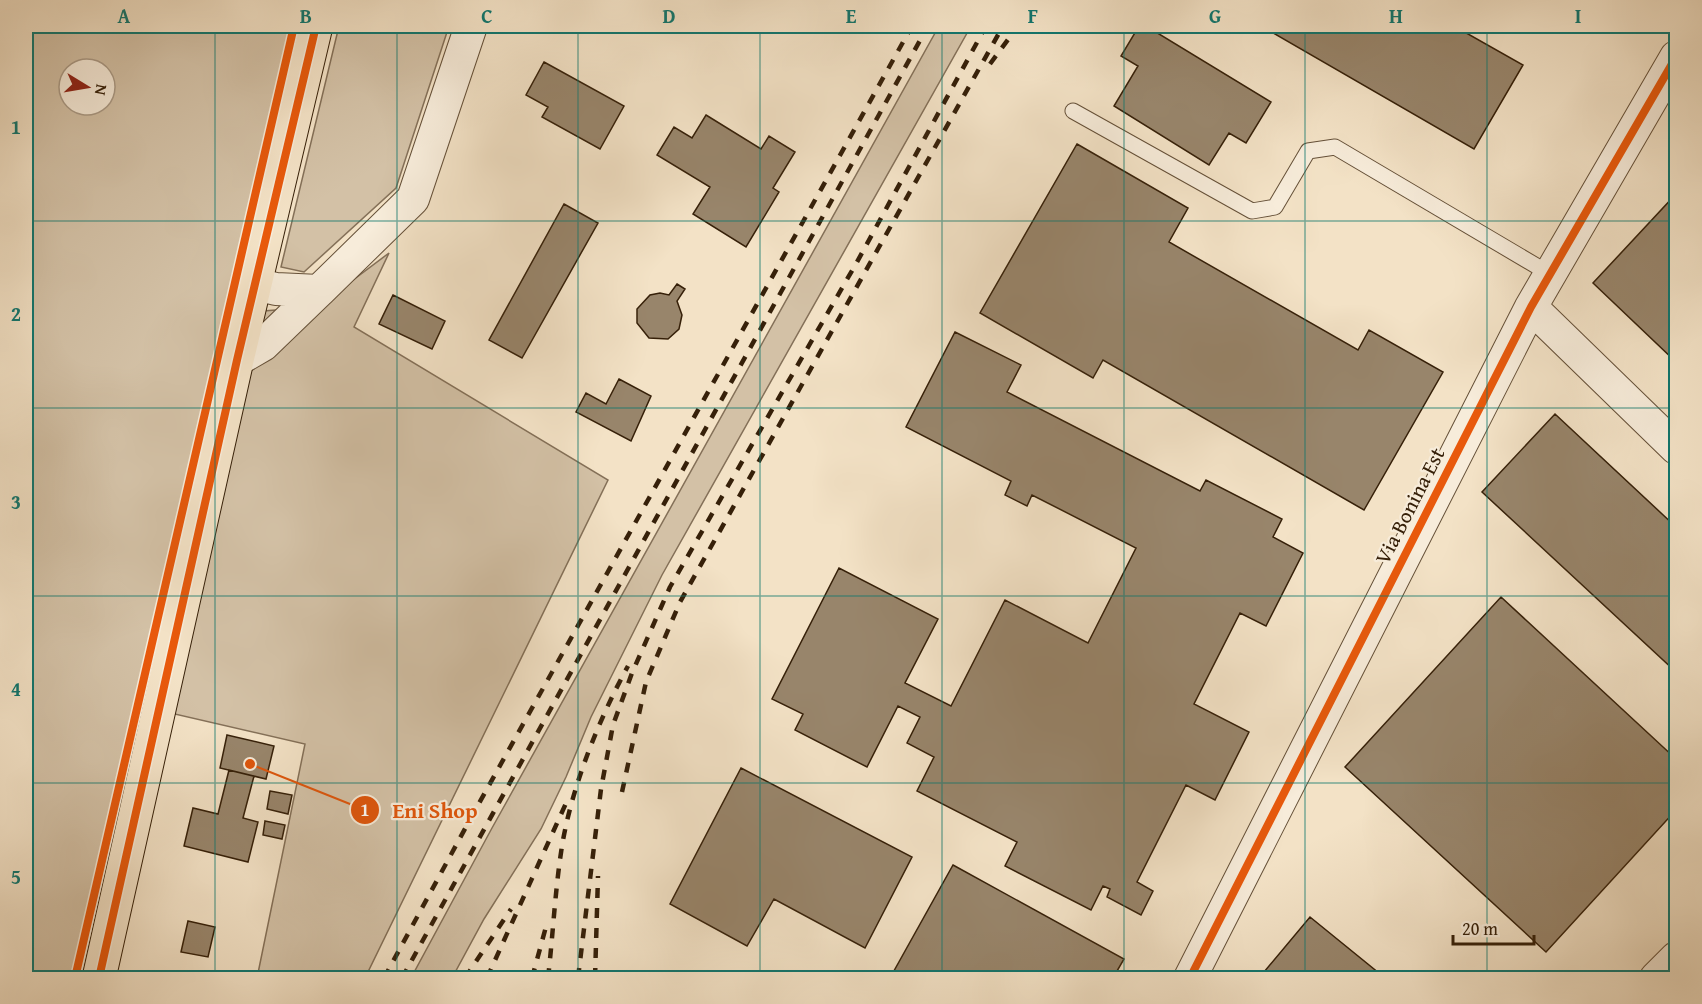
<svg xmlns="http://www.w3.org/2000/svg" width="1702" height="1004" font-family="'Gentium Book Plus',serif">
<rect width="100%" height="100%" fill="#f3e2c6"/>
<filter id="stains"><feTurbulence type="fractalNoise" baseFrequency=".00333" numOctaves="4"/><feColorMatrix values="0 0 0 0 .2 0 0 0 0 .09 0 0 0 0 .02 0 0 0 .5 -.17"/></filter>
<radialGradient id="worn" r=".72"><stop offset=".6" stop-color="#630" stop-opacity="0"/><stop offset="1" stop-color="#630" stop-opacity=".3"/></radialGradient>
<path fill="#d3c1a6" stroke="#847058" stroke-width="1.5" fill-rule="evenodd" d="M26,26H313L90,978H26ZM69,69H105V105H69Z
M339,26H449L396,188L304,272L281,267Z
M939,26H971L662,575L591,717L566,777L541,829L484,919L452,978H411L492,828Z
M389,253L354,327L608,480L365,978H257L305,744L166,712L263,311L317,307Z"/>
<path fill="#98856b" stroke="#362009" stroke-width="1.5" d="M1139,26H1146L1271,102L1246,143L1229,133L1209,165L1114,106L1138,66L1121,56Z
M1261,26H1454L1523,65L1474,149Z
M544,62L624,106L600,149L542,117L548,107L526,95Z
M706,115L761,149L769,136L795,152L773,188L779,192L746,247L693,214L710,187L657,155L674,127L692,138Z
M1077,144L1188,208L1169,242L1358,350L1369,330L1443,372L1364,510L1103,360L1093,378L980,313Z
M1676,194V362L1593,283Z
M564,204L598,223L522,358L489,340Z
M677,284L685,289L677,301L682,315L679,329L668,339L649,338L637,323V309L650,295L660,293L669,295Z
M393,295L445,321L432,349L379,324Z
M955,332L1021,365L1007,392L1200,491L1206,480L1282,519L1273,537L1303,553L1266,626L1240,613L1194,704L1249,732L1215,800L1186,785L1137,882L1153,891L1141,915L1107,897L1110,889L1103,886L1091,910L1005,866L1017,842L917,791L934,757L907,743L920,717L898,706L867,767L795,730L803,714L772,699L839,568L938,619L905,683L951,706L1005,600L1088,643L1136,548L1032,495L1027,506L1005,495L1011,481L906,427Z
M619,379L651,396L631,441L576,412L586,393L606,404Z
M1555,414L1676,527V672L1482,492Z
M1501,597L1676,759V810L1546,952L1345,767Z
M227,735L274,746L266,779L220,768Z
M741,768L912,857L865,948L774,899L747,946L670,904Z
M229,770L254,776L243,818L258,822L248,862L184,846L193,808L218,814Z
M270,791L292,795L288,814L267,809Z
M265,821L285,825L282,839L263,835Z
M953,865L1124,959L1113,978H890Z
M1310,917L1385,978H1259Z
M188,921L215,927L208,957L181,952Z"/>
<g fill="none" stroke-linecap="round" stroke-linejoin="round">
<defs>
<path id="lane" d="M1073,111L1252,211L1275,207L1308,151L1335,147L1550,274"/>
<path id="street" d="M319,291L413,199L471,26
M1531,307L1676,448
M237,360L263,345L319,291L276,289L255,284
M1190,978L1531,307L1676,57
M1656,978L1676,958"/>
<path id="primary" d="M99,978L237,360L316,26"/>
</defs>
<use href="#lane" stroke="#655038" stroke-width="17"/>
<use href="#street" stroke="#655038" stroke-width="34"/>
<use href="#primary" stroke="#362009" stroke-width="35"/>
<use href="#lane" stroke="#f7ecda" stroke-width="15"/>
<use href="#street" stroke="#f7ecda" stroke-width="32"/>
<use href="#primary" stroke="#f3e2c6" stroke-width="33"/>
<path stroke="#362009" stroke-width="4.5" stroke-dasharray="10 10" stroke-linecap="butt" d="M990,64L1018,26
M622,792L646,682L680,602L1003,26
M384,978L473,814L912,26
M402,978L928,26
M465,978L511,909
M487,978L567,801
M532,978L547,923
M548,978C553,935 555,890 562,846C572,786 599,719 628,666
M578,978L601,789L613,725L632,673L670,587L857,262L986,26
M595,978L598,876"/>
<defs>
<path id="cycleway" d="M75,978L294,26
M99,978L237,360L316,26
M1190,978L1531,307L1676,57"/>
</defs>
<use href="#cycleway" stroke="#f7ecda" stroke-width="11"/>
<use href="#cycleway" stroke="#e8590c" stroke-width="8"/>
</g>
<path fill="none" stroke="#0f766e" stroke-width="1.5" stroke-opacity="0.55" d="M215,26V978M397,26V978M578,26V978M760,26V978M942,26V978M1124,26V978M1305,26V978M1487,26V978M26,221H1676M26,408H1676M26,596H1676M26,783H1676"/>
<g text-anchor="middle" stroke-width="4.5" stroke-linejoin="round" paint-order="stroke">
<g font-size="21" fill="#362009" stroke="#f7ecda">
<text transform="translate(1410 506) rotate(-63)" y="7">Via Bonina Est</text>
</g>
</g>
<path fill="none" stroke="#df560c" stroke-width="2" d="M250 764L365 810"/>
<g fill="#df560c" stroke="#f7ecda" stroke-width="2">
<circle cx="250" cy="764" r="6"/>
<circle cx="365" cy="810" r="15"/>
</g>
<g font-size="18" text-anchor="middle" font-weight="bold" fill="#fff">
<text x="365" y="816">1</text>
</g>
<g font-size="22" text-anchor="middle" font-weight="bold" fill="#df560c" stroke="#f7ecda" stroke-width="4.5" stroke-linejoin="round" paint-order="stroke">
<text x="435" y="818">Eni Shop</text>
</g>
<rect width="1702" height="1004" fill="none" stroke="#f3e2c6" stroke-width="66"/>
<g transform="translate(87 87) rotate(101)"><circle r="28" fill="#f7ecda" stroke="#aa9a86" stroke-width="1.5"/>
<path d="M0-4.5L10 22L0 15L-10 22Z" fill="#8f2418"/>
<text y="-9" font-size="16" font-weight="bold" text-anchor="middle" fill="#362009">N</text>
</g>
<path d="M1453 935v9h81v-9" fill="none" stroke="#362009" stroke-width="3"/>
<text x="1462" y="935" font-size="18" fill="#362009" stroke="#f7ecda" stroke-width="4.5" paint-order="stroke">20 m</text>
<rect x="33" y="33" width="1636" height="938" fill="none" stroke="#0f766e" stroke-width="2"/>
<g font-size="20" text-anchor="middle" font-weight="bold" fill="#0f766e">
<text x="124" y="23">A</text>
<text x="306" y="23">B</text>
<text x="487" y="23">C</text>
<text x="669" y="23">D</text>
<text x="851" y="23">E</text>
<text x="1033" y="23">F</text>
<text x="1215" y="23">G</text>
<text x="1396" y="23">H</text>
<text x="1578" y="23">I</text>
<text x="16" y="134">1</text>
<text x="16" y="321">2</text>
<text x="16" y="509">3</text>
<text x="16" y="696">4</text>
<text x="16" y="884">5</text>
</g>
<rect width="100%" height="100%" filter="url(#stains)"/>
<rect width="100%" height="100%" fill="url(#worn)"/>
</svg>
